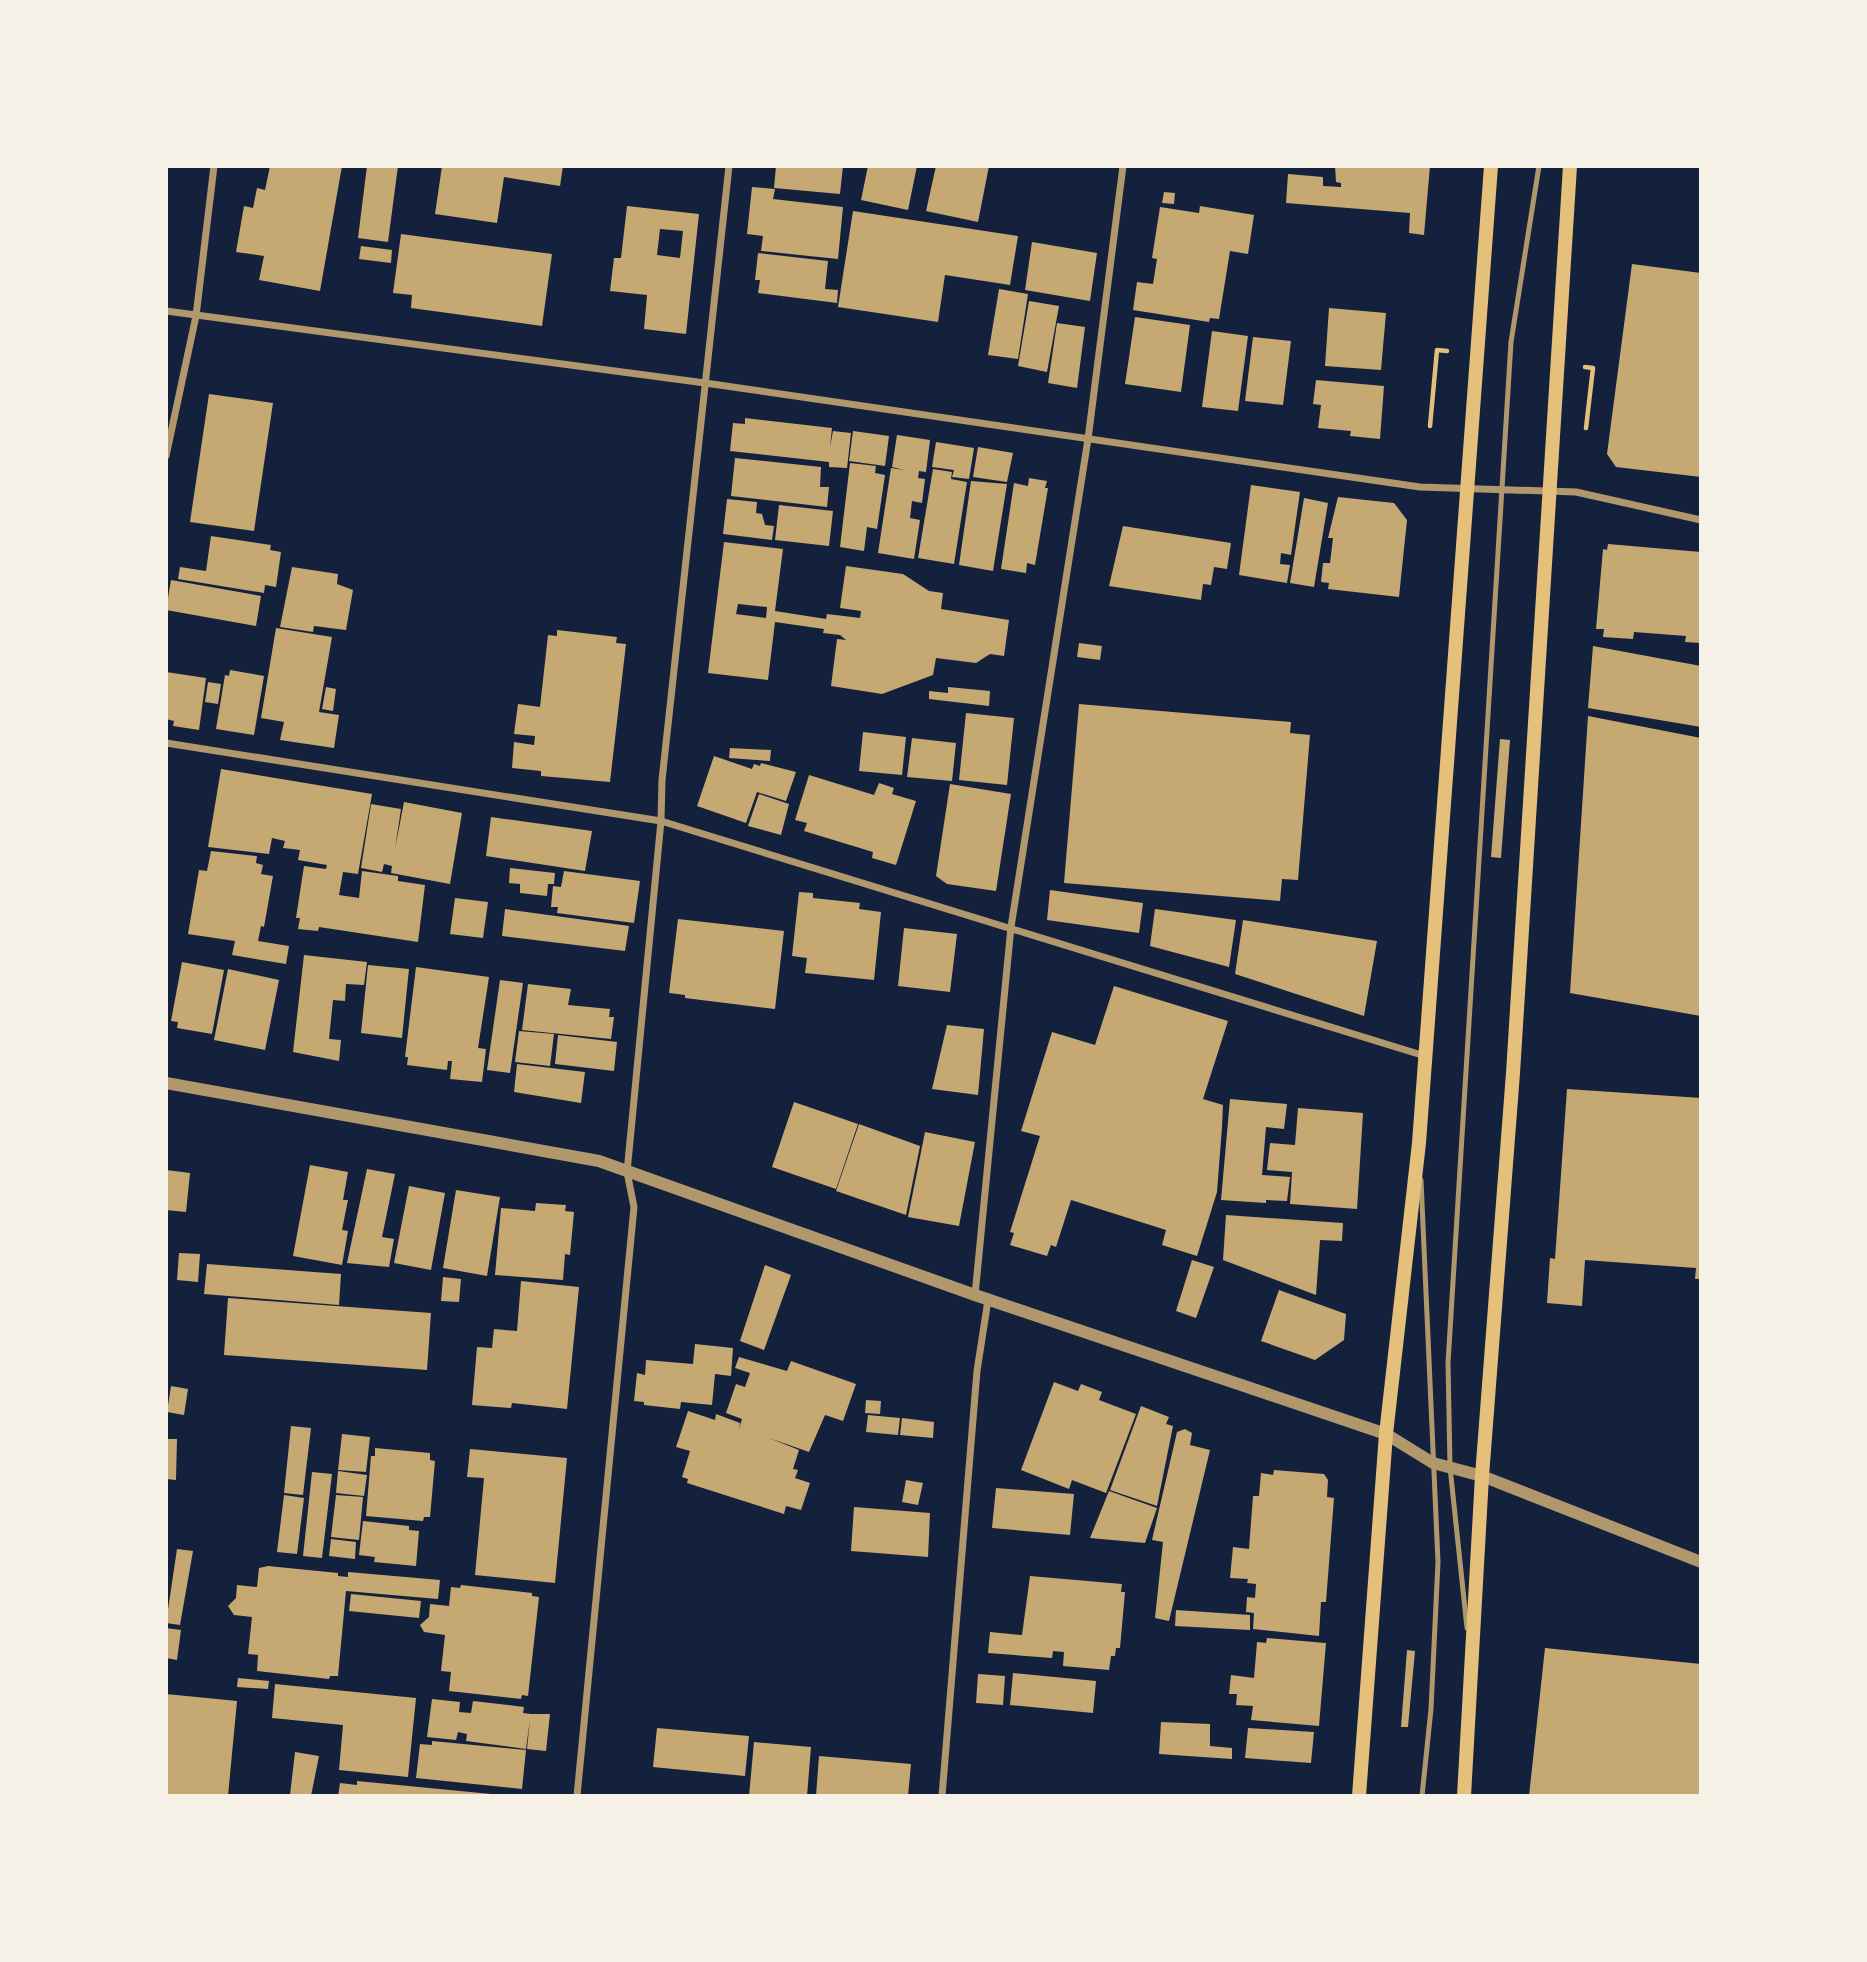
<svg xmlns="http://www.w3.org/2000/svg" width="1867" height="1962" font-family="'Titillium Web',sans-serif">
<rect width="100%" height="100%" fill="#14213d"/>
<path fill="#c6a872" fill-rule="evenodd" d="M270,166H342L320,291L259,280L264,256L236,252L244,206L253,208L257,188L265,190Z
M367,166H398L388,242L358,238Z
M442,166H563L560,186L504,177L497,223L435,214Z
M776,166H843L840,194L774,188Z
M868,166H917L908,210L861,200Z
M936,166H989L978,222L926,211Z
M1335,166H1430L1424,235L1409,233L1410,213L1286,203L1288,174L1323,177V186L1341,187V183L1336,182Z
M752,187L775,189L773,199L843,207L838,259L761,251L763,236L747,234Z
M1164,192L1175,193L1174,204L1162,203Z
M627,206L699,214L686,334L644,329L647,295L610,291L614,258H621ZM660,229L683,231L680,258L657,255Z
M1200,206L1254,215L1248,254L1230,251L1219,319L1210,318L1209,322L1133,310L1137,282L1153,284L1157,259L1152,258L1160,207L1199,213Z
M853,211L1018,236L1010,285L945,275L938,322L838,307Z
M401,234L552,254L542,326L411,308L412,295L393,293Z
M1032,242L1097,253L1090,301L1025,290Z
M361,246L392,250L391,263L359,259Z
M758,253L828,261L825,289L838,290L837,303L758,293L760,280H755Z
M1632,264L1701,273V477L1616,467L1607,454Z
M999,289L1028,294L1018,359L988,355Z
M1029,301L1059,306L1047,372L1018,366Z
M1329,308L1386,313L1381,370L1325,366Z
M1135,317L1190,325L1181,392L1125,384Z
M1057,323L1085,327L1077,388L1048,383Z
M1212,331L1248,336L1238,411L1202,407Z
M1253,337L1291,341L1283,405L1245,401Z
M1316,380L1384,386L1380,439L1350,436L1351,431L1318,428L1321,405L1313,404Z
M209,394L273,403L254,531L190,522Z
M745,418L832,428L830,447L833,431L851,433L847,468L829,467V462L730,451L733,423L745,424Z
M853,431L889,436L885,466L849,461Z
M897,435L930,440L926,472L919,471L918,478L925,479L922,503L912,501L910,518L920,520L914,559L878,553L891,468L904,470L892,467Z
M936,442L974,448L969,479L952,477L954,470L932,467Z
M978,447L1013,453L1007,482L973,477Z
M735,458L821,467L820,487H829L827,507L731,496Z
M850,463L876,466L875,473L885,475L877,529L867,527L864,551L840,547Z
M933,469L952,472L951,479L967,482L954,564L918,558Z
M1029,478L1047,481L1045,488H1048L1035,565L1027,563L1026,573L1001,569L1014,483L1028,486Z
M971,481L1007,484L993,571L959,565Z
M1251,485L1300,492L1291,555L1281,553L1280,564L1290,565L1287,583L1239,575Z
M1338,497L1394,503L1407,520L1399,597L1328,589L1329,583L1321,582L1323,563H1330L1333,538H1328Z
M1304,498L1328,503L1314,587L1290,583Z
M727,499L757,502L756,513L762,514L765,525L774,526L772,540L723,534Z
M779,505L833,511L829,546L775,540Z
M1123,526L1231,543L1227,569L1214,567L1211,585L1203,584L1201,600L1109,586Z
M211,536L271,545L270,550L281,552L276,587L265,585L264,593L178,579L180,567L206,571Z
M724,542L783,549L775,611L826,619L827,614L860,618L861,611L840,608L846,566L903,574L929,591L943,593L941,609L1009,620L1004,656L990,654L976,663L936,658L933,675L882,694L831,686L837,639L846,640L840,635L823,633L824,629L775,622L768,680L708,673ZM738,604L767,607L766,618L736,614Z
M1608,544L1701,552V643L1685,642L1686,636L1634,632L1633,639L1603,637L1604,629H1596L1603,549L1607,550Z
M292,567L338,574L337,584L353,590L346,630L314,626L313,632L280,627Z
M171,580L261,596L256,626L166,610Z
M276,628L332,637L319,712L339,715L334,748L280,740L284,722L261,718Z
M557,630L617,637L616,643L626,644L610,782L541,776V771L512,768L514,742L534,745L535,736L514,734L518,704L540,707L548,635L557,636Z
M1079,643L1102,646L1100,660L1077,657Z
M1593,646L1701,666V727L1588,708Z
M230,670L264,676L254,735L216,729L225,675L229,676Z
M166,672L206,678L199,730L173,726L174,721L166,719Z
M208,682L221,684L218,704L205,702Z
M326,687L336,689L333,711L322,709Z
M948,687L990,691L989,706L929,699V691L948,693Z
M1079,704L1291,722L1290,733L1310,735L1298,880L1282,879L1280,901L1064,883Z
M966,713L1014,718L1007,785L959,780Z
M1588,716L1701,738V1016L1570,993Z
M863,732L906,737L902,775L859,771Z
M912,738L956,743L952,781L907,777Z
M1500,739L1510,740L1501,858L1491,857Z
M730,748L771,750L770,761L729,758Z
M714,756L752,769L754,764L760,766L761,763L796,772L786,801L757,792L746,823L697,806Z
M221,769L372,794L358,874L343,872L339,895L359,898L362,871L398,876V881L425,885L418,942L319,927L318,931L298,929L300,918H296L304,866L326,869L327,865L298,860L300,850L283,848L285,841L272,838L269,854L208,847Z
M809,775L874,795L879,783L894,788L892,794L916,801L896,865L872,858L873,852L804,831L807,823L795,820Z
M950,784L1011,794L996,891L947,884L936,876Z
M759,794L789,804L781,835L748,826Z
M404,802L462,813L450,884L391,873L392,866L384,864L382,872L361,868L371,804L401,809L395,849Z
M491,817L592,831L585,871L486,856Z
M211,851L257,856L256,863L263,865L261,874L273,876L264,927L261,926L258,941L289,946L286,964L232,955L235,941L188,934L199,870L207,871Z
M510,868L555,873L554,884H548L547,896L520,893V884L509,883Z
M564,871L640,881L634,923L557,913L558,907H551L553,886L561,887Z
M1050,890L1143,903L1139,933L1047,920Z
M799,892L813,893V898L860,903L859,909L881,912L874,980L805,973L807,958L792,956Z
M455,898L488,902L483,938L450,934Z
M505,909L629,926L625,951L502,936Z
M1155,909L1236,920L1229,967L1150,946Z
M678,919L784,931L775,1009L685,998V995L669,993Z
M1243,920L1377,941L1364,1016L1235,974Z
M904,928L957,934L950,992L898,986Z
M304,955L367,962L364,985L346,984L345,1001L333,1000L329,1039L341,1040L339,1061L293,1052Z
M182,962L224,970L212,1034L177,1028L178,1022L171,1021Z
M368,965L409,969L402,1038L361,1033Z
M416,967L489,977L478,1048L486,1049L482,1082L450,1079L452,1061H448L447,1070L407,1065L408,1057H405Z
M228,969L279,980L265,1050L214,1040Z
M500,980L523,983L510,1073L487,1070Z
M528,984L571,989L568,1005L610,1009L609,1017H614L611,1039L522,1030Z
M1114,986L1228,1021L1203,1099L1223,1105L1222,1127L1217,1192L1197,1256L1162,1245L1166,1230L1071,1200L1056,1247L1051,1245L1047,1256L1010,1245L1014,1233L1010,1232L1040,1136L1021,1131L1052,1032L1095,1045Z
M947,1025L984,1029L978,1095L932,1089Z
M519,1031L554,1034L550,1066L515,1062Z
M558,1035L617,1042L614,1071L555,1064Z
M517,1064L585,1072L581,1103L514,1092Z
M1567,1089L1701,1098V1279H1695L1696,1268L1585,1260L1582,1306L1547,1303L1550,1258L1555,1259Z
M1230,1099L1287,1104L1284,1129L1266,1127L1262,1175L1290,1177L1287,1201L1266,1200V1203L1221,1200Z
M794,1102L858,1124L836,1189L772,1167Z
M1298,1108L1363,1113L1357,1209L1290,1204L1292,1172L1267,1170L1270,1143L1295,1145Z
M859,1124L920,1146L906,1215L836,1191Z
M925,1132L975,1142L959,1226L908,1217Z
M310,1165L348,1172L343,1200H348L342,1230L348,1231L342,1265L293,1256Z
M367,1169L395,1174L382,1237L394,1239L389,1267L347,1263Z
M166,1170L190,1173L186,1212L166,1210Z
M409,1186L445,1193L431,1270L394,1263Z
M456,1190L500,1197L487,1276L443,1268Z
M536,1203L566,1205L565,1211L574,1212L570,1255L565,1254L563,1280L495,1275L501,1208L535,1211Z
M1226,1215L1343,1223L1342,1241L1320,1240L1316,1295L1223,1260Z
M179,1253L200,1254L198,1282L177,1280Z
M1192,1260L1214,1267L1196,1318L1176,1311Z
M207,1264L341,1274L339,1305L204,1294Z
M765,1265L791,1275L764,1350L740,1341Z
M443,1277L461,1279L459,1302L441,1301Z
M521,1281L579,1287L567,1409L512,1403L511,1408L472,1405L477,1347L492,1348L494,1329L517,1331Z
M1279,1290L1346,1314L1344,1340L1315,1360L1261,1341Z
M228,1298L431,1313L427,1370L224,1355Z
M695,1344L733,1348L731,1376L715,1374L712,1405L681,1402L680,1409L644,1405V1402L634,1401L637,1373L645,1375L646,1360L693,1364Z
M739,1357L787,1371L791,1361L856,1384L843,1421L825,1415L809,1452L769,1438L799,1450L793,1469L798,1470L795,1478L810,1483L801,1510L786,1506L784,1514L687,1483L688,1479L682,1477L690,1451L676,1447L688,1411L715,1420L716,1414L740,1423L739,1429L742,1419L726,1413L736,1384L745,1387L750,1373L735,1368Z
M1054,1382L1078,1391L1081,1384L1102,1392L1099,1400L1136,1414L1106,1493L1072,1480L1069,1489L1021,1470Z
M171,1386L188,1389L184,1415L167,1412Z
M866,1400L881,1401L880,1414L865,1413Z
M1141,1406L1169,1417L1166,1424L1173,1426L1157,1506L1110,1490Z
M868,1415L900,1418L898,1435L866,1432Z
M902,1418L934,1422L933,1438L900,1435Z
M291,1426L311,1428L303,1495L284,1493Z
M1185,1429L1192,1433L1190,1445L1210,1450L1169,1621L1155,1618L1163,1542L1152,1540L1177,1432Z
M342,1434L370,1437L366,1472L338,1470Z
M166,1439H177L176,1480L166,1479Z
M375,1448L430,1453V1460L435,1461L430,1517H424L423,1521L366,1516L371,1456H375Z
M470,1449L567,1458L555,1583L475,1575L484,1478L467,1477Z
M1274,1470L1324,1474L1328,1480L1327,1497L1334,1498L1326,1602H1321L1319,1636L1253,1629L1254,1613L1246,1612L1247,1597L1255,1598L1256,1584L1247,1583L1248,1579L1230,1578L1233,1547L1249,1549L1253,1496H1259L1261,1473L1273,1475Z
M338,1471L367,1475L364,1496L336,1493Z
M312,1472L332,1474L322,1558L303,1556Z
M906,1480L923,1483L918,1505L902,1502Z
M996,1488L1074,1494L1070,1535L992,1528Z
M1109,1491L1157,1508L1145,1543L1090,1538Z
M284,1495L304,1498L297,1554L277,1552Z
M336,1495L363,1497L359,1540L331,1537Z
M854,1507L930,1513L928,1557L851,1551Z
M363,1521L409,1526V1530L419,1531L416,1566L374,1562L375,1557L359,1555Z
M331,1539L356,1542L355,1559L329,1556Z
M177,1549L193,1551L180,1625L166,1623Z
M268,1566L338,1573V1576L348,1577V1572L440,1580L438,1599L346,1591L338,1676H330L329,1679L257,1671L258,1655L248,1654L252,1617L234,1615L228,1606L236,1598L237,1585L257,1587L259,1568Z
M1030,1576L1122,1584L1121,1592H1125L1120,1648H1116L1115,1656H1111L1109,1670L1063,1666L1064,1652L1053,1651L1052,1658L988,1653L990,1632L1022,1635Z
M461,1585L532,1593V1596L539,1597L528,1696L522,1695L521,1699L449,1691L451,1672L441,1671L445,1635L424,1632L420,1625L429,1617L430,1604L449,1606L451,1587L460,1588Z
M351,1594L421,1601L419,1618L349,1611Z
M1176,1610L1250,1615V1630L1175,1626Z
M166,1628L181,1630L177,1660L166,1658Z
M1267,1638L1326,1643L1319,1726L1251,1720L1253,1706L1236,1705L1237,1694H1229L1231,1675L1254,1678L1257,1642L1266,1643Z
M1545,1648L1701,1664V1796H1529Z
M1407,1650L1415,1651L1408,1727H1401Z
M1013,1673L1096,1681L1093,1713L1010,1705Z
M978,1674L1005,1676L1003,1705L976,1703Z
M238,1678L269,1681L268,1689L237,1687Z
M275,1684L416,1698L408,1777L339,1770L343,1725L272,1718Z
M166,1694L237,1701L228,1796H166Z
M432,1699L460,1702L459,1712L471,1713L473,1701L524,1707L523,1713L531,1714H550L546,1751L527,1749L530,1719L526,1749L466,1741L467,1734L458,1732L456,1740L427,1737Z
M1161,1722L1210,1724V1746L1232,1748V1759L1159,1754Z
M657,1728L749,1736L745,1776L653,1767Z
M1248,1728L1314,1732L1311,1763L1245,1758Z
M432,1741L526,1750L522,1789L416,1778L420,1744L432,1745Z
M754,1742L811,1747L807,1796H749Z
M295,1752L319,1756L311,1796L290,1795Z
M819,1756L911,1764L908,1796H816Z
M357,1781L491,1794V1796H338L340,1783L357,1785Z"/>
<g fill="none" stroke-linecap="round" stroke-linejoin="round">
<path stroke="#e5c07b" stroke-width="4.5" d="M1585,367L1593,368L1586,428
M1430,426L1437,350L1447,351"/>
<path stroke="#b1986c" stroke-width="5" d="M1421,1180L1438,1562L1431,1709L1422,1796
M1467,1628L1450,1467L1448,1363L1511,342L1539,166"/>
<path stroke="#b1986c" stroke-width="7" d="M166,311L705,383L1420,487L1576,492L1701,520
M166,456L196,316L214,166
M166,743L661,821L1425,1056
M975,1295L1011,927L1088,439L1123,166
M577,1796L634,1207L627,1172L661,821L662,780L729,166
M942,1796L977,1371L988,1300"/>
<path stroke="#b1986c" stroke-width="12" d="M166,1083L599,1161L975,1295L1386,1434L1433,1463L1482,1476L1701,1562"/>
<path stroke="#e5c07b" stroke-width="14" d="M1359,1796L1386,1434L1419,1143L1491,166
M1464,1796L1482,1476L1513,1073L1570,166"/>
</g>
<rect width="1867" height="1962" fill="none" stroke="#f6f1e7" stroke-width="336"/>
</svg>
